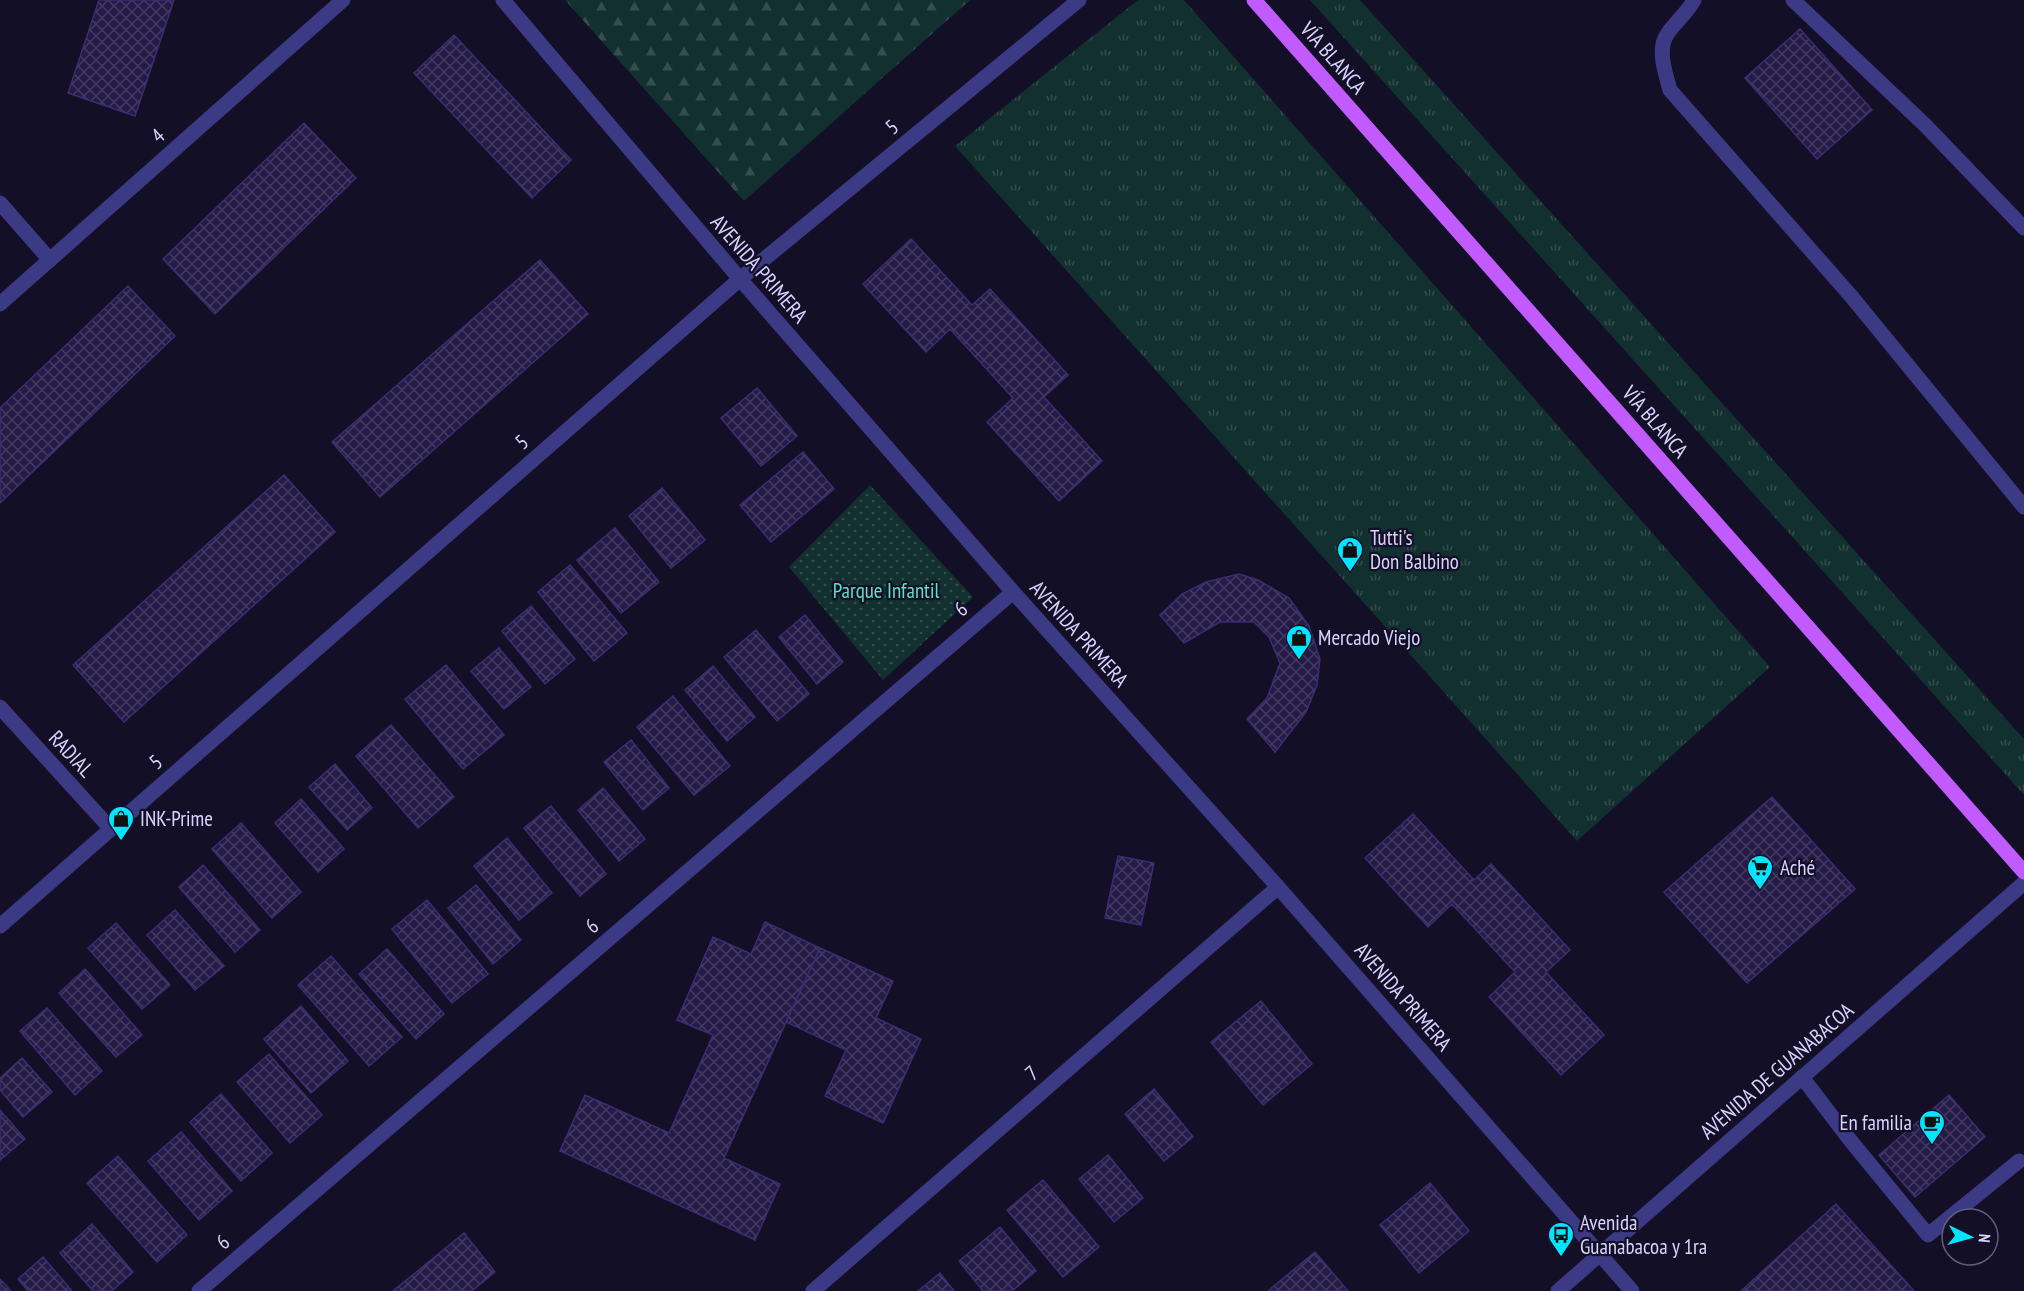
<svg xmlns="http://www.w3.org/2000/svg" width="2024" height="1291" font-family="'PT Sans Narrow',sans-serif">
<defs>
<pattern id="grass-tufts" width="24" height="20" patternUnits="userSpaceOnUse" patternTransform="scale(1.5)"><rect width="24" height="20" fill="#12302f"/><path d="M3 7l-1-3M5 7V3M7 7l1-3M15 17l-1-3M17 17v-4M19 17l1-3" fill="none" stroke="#344d4e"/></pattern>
<pattern id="forest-firs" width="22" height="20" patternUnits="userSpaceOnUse" patternTransform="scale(1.5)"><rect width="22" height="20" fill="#12302f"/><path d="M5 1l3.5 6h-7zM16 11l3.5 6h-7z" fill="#344d4e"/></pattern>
<pattern id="park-dots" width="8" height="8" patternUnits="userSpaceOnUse" patternTransform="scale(1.5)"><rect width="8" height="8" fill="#12302f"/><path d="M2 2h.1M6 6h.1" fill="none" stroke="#344d4e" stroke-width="1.8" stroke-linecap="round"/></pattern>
<pattern id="building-cross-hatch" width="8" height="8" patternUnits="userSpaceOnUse" patternTransform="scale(1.5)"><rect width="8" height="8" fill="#241b47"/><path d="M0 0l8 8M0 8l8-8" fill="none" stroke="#433b63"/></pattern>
</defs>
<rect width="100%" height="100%" fill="#130f26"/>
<path fill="url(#grass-tufts)" d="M1138,0H1184L1770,667L1577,841L955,146Z
M1310,0H1360L2024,739V795Z"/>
<path fill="url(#forest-firs)" d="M565,0H970L744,201Z"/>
<path fill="url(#park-dots)" d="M870,485L973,597L883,680L789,567Z"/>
<path fill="url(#building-cross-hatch)" stroke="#3b2d73" stroke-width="1.5" d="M99,0H174L135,116L68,93Z
M1800,29L1872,110L1817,159L1745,78Z
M454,35L571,160L532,198L414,73Z
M304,123L356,178L215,314L163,259Z
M911,239L972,305L990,289L1068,375L1044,397L1102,461L1059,501L987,422L1013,398L950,329L926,352L863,284Z
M540,260L588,314L380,497L332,442Z
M128,286L175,336L0,503V408Z
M757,388L797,436L761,466L721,418Z
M803,452L834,489L771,542L740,505Z
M284,475L335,532L124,722L73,665Z
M662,488L705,540L671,568L629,516Z
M615,528L659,582L621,613L577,560Z
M570,565L627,633L594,661L538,592Z
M1239,574L1258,580L1289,598L1309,626L1320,659L1317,685L1306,712L1275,752L1247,719L1267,698L1280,663L1269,637L1254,622H1220L1184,643L1160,615L1182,594L1206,582Z
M531,606L575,659L545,684L502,631Z
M805,615L843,662L817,684L779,637Z
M756,630L809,694L777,721L724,657Z
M499,648L531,687L504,709L471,671Z
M446,665L504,735L463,769L405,699Z
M713,666L755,717L727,741L685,690Z
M673,696L730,766L694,795L637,727Z
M391,725L454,797L418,828L356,756Z
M631,740L669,788L643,810L604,762Z
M335,764L372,808L347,830L309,787Z
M603,788L645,839L619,861L578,810Z
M1772,797L1855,889L1747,983L1664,892Z
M301,799L344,849L318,872L275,823Z
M551,806L606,874L580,896L524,828Z
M1413,814L1474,880L1491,864L1570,950L1546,972L1604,1035L1561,1075L1489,997L1515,972L1452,904L1428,927L1365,858Z
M241,823L301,892L272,918L212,849Z
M507,838L552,893L519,920L474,866Z
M1118,856L1154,863L1141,925L1105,918Z
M203,865L260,930L235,952L179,887Z
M476,885L521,940L493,964L448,908Z
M427,900L488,974L452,1003L392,929Z
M175,910L224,966L195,990L147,935Z
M765,922L820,948L724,1158L780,1184L755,1240L560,1151L585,1095L669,1133L713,1035L677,1020L713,937L751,954Z
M116,923L170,985L142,1009L88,948Z
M820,948L893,981L876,1018L921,1039L883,1123L825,1096L846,1050L786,1022Z
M387,949L444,1014L416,1039L359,974Z
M331,956L402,1037L369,1066L298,985Z
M85,969L142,1035L116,1057L59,993Z
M1261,1001L1312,1064L1263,1105L1211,1042Z
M301,1006L348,1061L311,1093L264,1039Z
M47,1008L102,1071L75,1095L20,1031Z
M269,1054L322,1115L290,1143L237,1082Z
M22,1058L52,1092L23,1117L0,1090V1078Z
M1154,1089L1193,1137L1164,1161L1125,1114Z
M221,1094L272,1153L241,1181L190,1122Z
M1949,1095L1985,1137L1915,1197L1879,1155Z
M0,1110L25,1139L0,1160Z
M181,1132L232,1191L199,1220L148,1161Z
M1108,1155L1143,1198L1114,1222L1079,1179Z
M118,1156L187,1235L157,1262L87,1183Z
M1043,1180L1099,1247L1063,1277L1007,1210Z
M1430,1183L1469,1231L1419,1273L1380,1225Z
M1836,1204L1914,1291H1741Z
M92,1224L133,1272L112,1291H93L60,1253Z
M1000,1227L1036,1271L1012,1291H983L959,1261Z
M464,1233L495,1272L472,1291H393Z
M1315,1252L1348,1291H1268Z
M43,1257L72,1291H28L18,1279Z
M940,1273L954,1291H918Z
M0,1279L11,1291H0Z"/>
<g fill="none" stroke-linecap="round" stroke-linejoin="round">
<path stroke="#3d3a85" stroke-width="15" d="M1694,0C1687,14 1672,24 1665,38C1658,53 1666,75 1670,90L1851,296L2024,507
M1793,0L1925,125L2024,228
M0,203L50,260
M1802,1077L1850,1140L1928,1235L2019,1161"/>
<path stroke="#3d3a85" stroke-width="15" d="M503,0L740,279L1013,592L1278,887L1632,1291
M0,304L343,0
M0,707L111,829
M0,926L740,279L1079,0
M199,1291L1013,592
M813,1291L1278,887"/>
<path stroke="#3d3a85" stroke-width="15" d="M1558,1291L2024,883"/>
<path stroke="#c25bff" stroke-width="15" d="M1254,0L2024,872"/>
</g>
<defs>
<symbol id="shop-pin" viewBox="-11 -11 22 30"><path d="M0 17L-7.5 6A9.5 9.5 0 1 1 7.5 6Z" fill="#00e5ff" stroke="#130f26"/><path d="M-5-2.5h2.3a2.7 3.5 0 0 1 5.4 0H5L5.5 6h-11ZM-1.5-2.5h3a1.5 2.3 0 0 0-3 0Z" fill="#111"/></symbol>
<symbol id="supermarket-pin" viewBox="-11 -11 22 30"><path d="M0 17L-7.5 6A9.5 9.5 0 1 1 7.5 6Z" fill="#00e5ff" stroke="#130f26"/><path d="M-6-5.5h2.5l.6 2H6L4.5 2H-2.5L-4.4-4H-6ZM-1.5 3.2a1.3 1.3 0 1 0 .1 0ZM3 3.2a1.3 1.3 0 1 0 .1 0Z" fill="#111"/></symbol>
<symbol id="cafe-pin" viewBox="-11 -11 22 30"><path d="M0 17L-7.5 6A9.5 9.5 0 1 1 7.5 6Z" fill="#00e5ff" stroke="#130f26"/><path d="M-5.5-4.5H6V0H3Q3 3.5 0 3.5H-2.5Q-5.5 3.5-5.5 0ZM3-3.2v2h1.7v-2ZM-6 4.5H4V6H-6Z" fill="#111"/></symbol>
<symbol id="bus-pin" viewBox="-11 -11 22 30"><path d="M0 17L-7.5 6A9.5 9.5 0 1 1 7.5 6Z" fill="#00e5ff" stroke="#130f26"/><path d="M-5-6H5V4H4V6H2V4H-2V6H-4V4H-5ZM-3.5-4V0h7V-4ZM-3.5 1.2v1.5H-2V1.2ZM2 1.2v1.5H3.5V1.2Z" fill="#111"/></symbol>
</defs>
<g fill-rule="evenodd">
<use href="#shop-pin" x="1335" y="535" width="30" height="40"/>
<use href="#shop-pin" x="1284" y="623" width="30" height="40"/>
<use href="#shop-pin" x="106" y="804" width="30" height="40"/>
<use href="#supermarket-pin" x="1745" y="853" width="30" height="40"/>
<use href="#cafe-pin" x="1917" y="1108" width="30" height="40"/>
<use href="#bus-pin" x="1546" y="1220" width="30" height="40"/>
</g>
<g text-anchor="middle" stroke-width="4.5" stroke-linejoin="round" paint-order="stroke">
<g font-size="21" fill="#d9d4ff" stroke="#130f26">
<text transform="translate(1333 58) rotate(49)" y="7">VÍA BLANCA</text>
<text transform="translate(892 127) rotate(-40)" y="7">5</text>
<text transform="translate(158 136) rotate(-42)" y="7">4</text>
<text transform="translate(759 269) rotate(49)" y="7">AVENIDA PRIMERA</text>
<text transform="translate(1655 422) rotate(49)" y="7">VÍA BLANCA</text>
<text transform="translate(522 442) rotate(-41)" y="7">5</text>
<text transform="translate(961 609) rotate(-41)" y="7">6</text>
<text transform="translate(1079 634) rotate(48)" y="7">AVENIDA PRIMERA</text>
<text transform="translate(71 754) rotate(47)" y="7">RADIAL</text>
<text transform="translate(156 762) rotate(-41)" y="7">5</text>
<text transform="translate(592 926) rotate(-41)" y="7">6</text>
<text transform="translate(1403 997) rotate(49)" y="7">AVENIDA PRIMERA</text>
<text transform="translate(1777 1071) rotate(-41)" y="7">AVENIDA DE GUANABACOA</text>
<text transform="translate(1032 1073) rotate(-41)" y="7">7</text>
<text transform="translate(223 1242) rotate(-41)" y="7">6</text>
</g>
<g font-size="21" fill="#d9d4ff" stroke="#130f26" text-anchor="start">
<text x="1370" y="545">Tutti's<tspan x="1370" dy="24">Don Balbino</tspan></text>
<text x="1318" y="645">Mercado Viejo</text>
<text x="140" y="826">INK-Prime</text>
<text x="1780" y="875">Aché</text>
<text x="1912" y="1130" text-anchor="end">En familia</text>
<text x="1580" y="1230">Avenida<tspan x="1580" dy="24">Guanabacoa y 1ra</tspan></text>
</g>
<g font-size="21" fill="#5fe0c0" stroke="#130f26">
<text x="886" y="598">Parque Infantil</text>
</g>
</g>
<g transform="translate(1970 1237) rotate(95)"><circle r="28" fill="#130f26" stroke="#625e7d" stroke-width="1.5"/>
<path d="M0-4.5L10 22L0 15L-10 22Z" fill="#00e5ff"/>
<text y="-9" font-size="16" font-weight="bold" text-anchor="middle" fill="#d9d4ff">N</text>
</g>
</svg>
